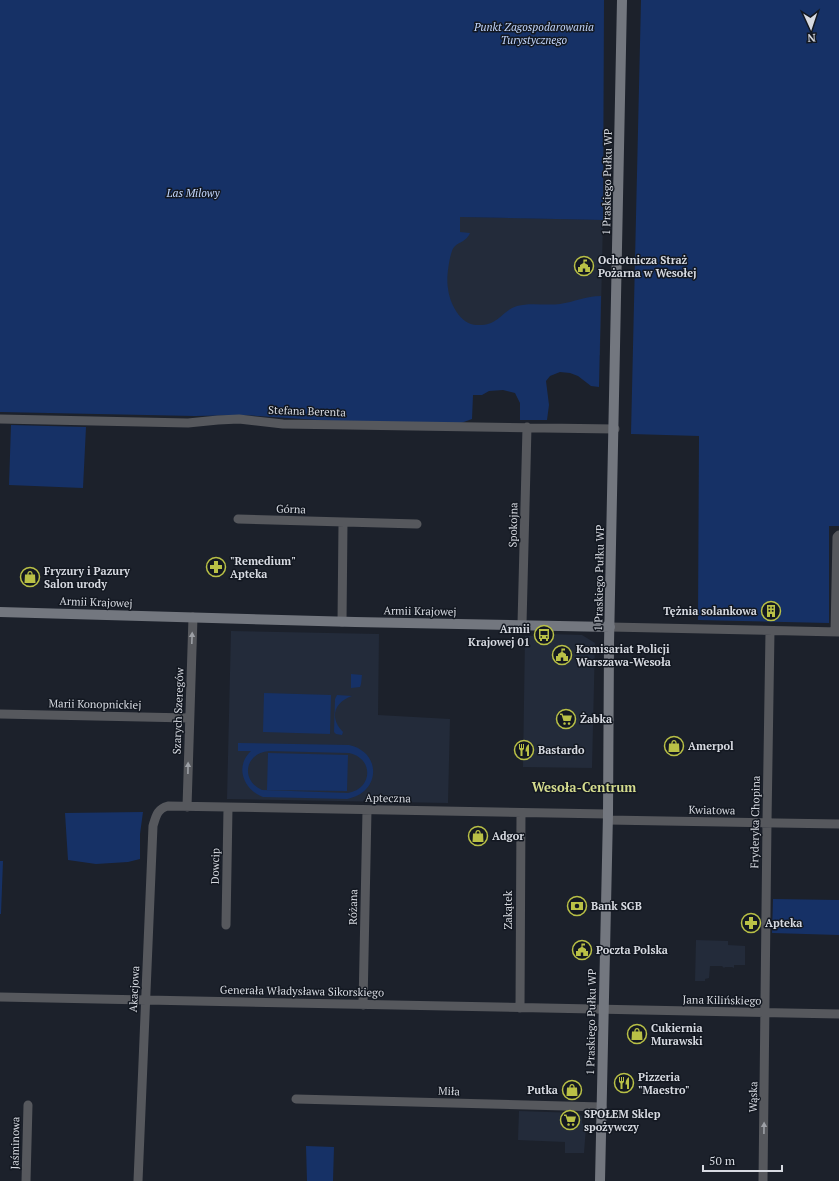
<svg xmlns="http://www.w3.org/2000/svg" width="839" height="1181" font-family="'PT Serif',serif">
<rect width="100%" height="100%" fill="#1c212b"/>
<path fill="#232b3a" d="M384,215L603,220L600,355L383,350Z
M231,631L379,634L378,715L450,719L448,803L227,799Z
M535,634H539L540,637H549V634L582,635L595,643L592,768L523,767L525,636H534Z
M696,940L728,941V945L745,946V965H734V968L732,967H725L724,968L722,966H710L709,978L705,979V981H695Z
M519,1111L578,1113L582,1116V1123L586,1127L584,1153H565V1142L518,1140Z"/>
<path fill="#163166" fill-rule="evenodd" d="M0,0H604L603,220L460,217V232L470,233C465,244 456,241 452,251C449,259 446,279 448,288C449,302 460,325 477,325C499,326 501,311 517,306C531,302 546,306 560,304C574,302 586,296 601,296L599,387L591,386L578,376L570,373L560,372L550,376L546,381L549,405L547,420H520V403L515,393L503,390L489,391L482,395H473L472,419L461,423L348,422L243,415L195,416L0,412Z
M641,0H839V526H829V623L698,620L699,436L631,434Z
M11,425L86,427L83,488L9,485Z
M351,674L362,675L361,684L360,687L351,688Z
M264,693L331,695L330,734L263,732Z
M337,695L352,696C334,702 329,718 343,732L342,735L336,734L334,732L335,699Z
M238,743L349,745C382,752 381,793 347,799L263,797C244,790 234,767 251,751H238ZM269,751L349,753C374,758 373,789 348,793L262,790C240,780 245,753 269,751Z
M268,753L348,755L347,791L267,790Z
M143,812L140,834V859L128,862L96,864L68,860L65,813Z
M0,861H3L1,914H0Z
M773,899L839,900V935L772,933Z
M306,1146L334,1147L333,1181H307Z"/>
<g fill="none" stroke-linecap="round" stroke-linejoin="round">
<path stroke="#56585d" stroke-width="9" d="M0,419L188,423L218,420L239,419L283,424L615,429
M238,519L417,524
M342,622L343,523
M522,624L527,427
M610,627L839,632
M835,632L837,537L839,535
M0,714L189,718
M187,807L193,617
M608,820L839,824
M226,925L228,808
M0,997L839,1014
M363,1005L367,810
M520,1008L521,813
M296,1099L602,1107
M26,1181L28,1105
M138,1181L153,826C156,816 157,809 168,806L608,814
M763,1181L767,822L770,631"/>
<path stroke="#73777f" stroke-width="10" d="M0,612L355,622L610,627
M600,1181L608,814L609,644L622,0"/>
</g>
<defs><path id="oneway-solid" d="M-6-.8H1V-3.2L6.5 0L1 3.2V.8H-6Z"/></defs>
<g fill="#9da0a6">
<use href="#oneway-solid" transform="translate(192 638) rotate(-88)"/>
<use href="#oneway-solid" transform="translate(188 768) rotate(-89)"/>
<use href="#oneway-solid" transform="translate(764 1128) rotate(-89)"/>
</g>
<defs>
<symbol id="civic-ring" viewBox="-11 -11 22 22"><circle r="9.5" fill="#131821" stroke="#b9c046" stroke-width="1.5"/><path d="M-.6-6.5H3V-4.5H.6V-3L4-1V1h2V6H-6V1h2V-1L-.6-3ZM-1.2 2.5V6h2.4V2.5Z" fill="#b9c046"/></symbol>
<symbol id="pharmacy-ring" viewBox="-11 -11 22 22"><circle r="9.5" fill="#131821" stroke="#b9c046" stroke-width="1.5"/><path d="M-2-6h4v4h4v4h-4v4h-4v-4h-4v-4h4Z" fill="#b9c046"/></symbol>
<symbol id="shop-ring" viewBox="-11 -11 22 22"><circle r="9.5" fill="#131821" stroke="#b9c046" stroke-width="1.5"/><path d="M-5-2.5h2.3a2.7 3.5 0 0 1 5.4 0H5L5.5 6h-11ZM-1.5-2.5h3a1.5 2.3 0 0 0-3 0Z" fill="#b9c046"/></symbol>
<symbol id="building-ring" viewBox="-11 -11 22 22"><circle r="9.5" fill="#131821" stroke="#b9c046" stroke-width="1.5"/><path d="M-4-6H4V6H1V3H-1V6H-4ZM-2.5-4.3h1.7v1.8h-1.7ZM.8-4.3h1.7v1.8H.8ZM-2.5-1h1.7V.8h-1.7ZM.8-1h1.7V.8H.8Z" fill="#b9c046"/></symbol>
<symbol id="bus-ring" viewBox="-11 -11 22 22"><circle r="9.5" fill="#131821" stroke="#b9c046" stroke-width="1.5"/><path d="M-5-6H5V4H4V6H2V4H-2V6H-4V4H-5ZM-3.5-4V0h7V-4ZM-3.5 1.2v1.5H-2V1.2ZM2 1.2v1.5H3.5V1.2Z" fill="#b9c046"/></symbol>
<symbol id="supermarket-ring" viewBox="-11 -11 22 22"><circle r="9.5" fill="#131821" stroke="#b9c046" stroke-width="1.5"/><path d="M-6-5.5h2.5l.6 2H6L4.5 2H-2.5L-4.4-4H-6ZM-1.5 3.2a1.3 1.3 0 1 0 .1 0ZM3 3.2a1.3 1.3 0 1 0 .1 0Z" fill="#b9c046"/></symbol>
<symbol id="restaurant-ring" viewBox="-11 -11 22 22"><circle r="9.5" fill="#131821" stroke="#b9c046" stroke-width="1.5"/><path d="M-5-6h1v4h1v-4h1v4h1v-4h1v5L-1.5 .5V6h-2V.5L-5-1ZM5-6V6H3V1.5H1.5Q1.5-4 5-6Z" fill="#b9c046"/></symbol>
<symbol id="bank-ring" viewBox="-11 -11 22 22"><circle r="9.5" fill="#131821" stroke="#b9c046" stroke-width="1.5"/><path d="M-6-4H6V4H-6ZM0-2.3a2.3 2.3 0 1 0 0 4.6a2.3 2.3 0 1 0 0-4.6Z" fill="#b9c046"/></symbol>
</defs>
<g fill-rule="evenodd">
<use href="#civic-ring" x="573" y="255" width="22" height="22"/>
<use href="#pharmacy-ring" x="205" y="556" width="22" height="22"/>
<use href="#shop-ring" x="19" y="566" width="22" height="22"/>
<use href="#building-ring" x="760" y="600" width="22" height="22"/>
<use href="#bus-ring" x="533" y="624" width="22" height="22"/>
<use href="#civic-ring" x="551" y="644" width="22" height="22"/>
<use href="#supermarket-ring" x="555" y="708" width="22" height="22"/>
<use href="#shop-ring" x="663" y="735" width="22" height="22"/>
<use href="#restaurant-ring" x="513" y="739" width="22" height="22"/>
<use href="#shop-ring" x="467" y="825" width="22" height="22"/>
<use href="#bank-ring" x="566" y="895" width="22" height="22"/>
<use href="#pharmacy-ring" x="740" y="912" width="22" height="22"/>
<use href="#civic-ring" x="571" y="939" width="22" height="22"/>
<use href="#shop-ring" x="626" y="1023" width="22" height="22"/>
<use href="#restaurant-ring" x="613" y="1072" width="22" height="22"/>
<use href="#shop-ring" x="561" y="1079" width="22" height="22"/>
<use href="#supermarket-ring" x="559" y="1109" width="22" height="22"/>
</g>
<g text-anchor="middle" stroke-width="3" stroke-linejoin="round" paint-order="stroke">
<g font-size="11" font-style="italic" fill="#c3d7fe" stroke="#131821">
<text x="534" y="31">Punkt Zagospodarowania<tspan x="534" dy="13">Turystycznego</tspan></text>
<text x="193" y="197">Las Milowy</text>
</g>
<g font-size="11" fill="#d7dae1" stroke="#131821">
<text transform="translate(607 182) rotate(-89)" y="4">1 Praskiego Pułku WP</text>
<text transform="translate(307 411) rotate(2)" y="4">Stefana Berenta</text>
<text transform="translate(291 509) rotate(2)" y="4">Górna</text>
<text transform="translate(513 525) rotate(-89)" y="4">Spokojna</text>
<text transform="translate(599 578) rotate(-89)" y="4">1 Praskiego Pułku WP</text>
<text transform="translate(96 602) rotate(2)" y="4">Armii Krajowej</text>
<text transform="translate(420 611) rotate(1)" y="4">Armii Krajowej</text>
<text transform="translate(95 704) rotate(1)" y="4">Marii Konopnickiej</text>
<text transform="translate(178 711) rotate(-88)" y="4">Szarych Szeregów</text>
<text transform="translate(388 798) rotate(1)" y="4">Apteczna</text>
<text transform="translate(712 810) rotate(1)" y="4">Kwiatowa</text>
<text transform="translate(755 822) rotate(-89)" y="4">Fryderyka Chopina</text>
<text transform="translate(215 866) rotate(-89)" y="4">Dowcip</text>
<text transform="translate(353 907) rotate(-89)" y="4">Różana</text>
<text transform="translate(508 910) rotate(-90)" y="4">Zakątek</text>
<text transform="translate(134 989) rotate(-87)" y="4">Akacjowa</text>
<text transform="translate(302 991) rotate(1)" y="4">Generała Władysława Sikorskiego</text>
<text transform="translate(722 1000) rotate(1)" y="4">Jana Kilińskiego</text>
<text transform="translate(591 1022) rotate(-89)" y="4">1 Praskiego Pułku WP</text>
<text transform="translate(449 1091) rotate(2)" y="4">Miła</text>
<text transform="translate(753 1097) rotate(-89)" y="4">Wąska</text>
<text transform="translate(15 1143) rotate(-89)" y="4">Jaśminowa</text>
</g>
<g font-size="11" font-weight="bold" fill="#d7dae1" stroke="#131821" text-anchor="start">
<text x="598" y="264">Ochotnicza Straż<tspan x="598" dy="13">Pożarna w Wesołej</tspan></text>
<text x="230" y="565">"Remedium"<tspan x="230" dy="13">Apteka</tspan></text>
<text x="44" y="575">Fryzury i Pazury<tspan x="44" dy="13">Salon urody</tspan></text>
<text x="757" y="615" text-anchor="end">Tężnia solankowa</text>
<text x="530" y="633" text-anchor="end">Armii<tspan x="530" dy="13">Krajowej 01</tspan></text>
<text x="576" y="653">Komisariat Policji<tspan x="576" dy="13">Warszawa-Wesoła</tspan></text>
<text x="580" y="723">Żabka</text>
<text x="688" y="750">Amerpol</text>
<text x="538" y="754">Bastardo</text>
<text x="492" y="840">Adgor</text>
<text x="591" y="910">Bank SGB</text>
<text x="765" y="927">Apteka</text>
<text x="596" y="954">Poczta Polska</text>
<text x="651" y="1032">Cukiernia<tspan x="651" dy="13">Murawski</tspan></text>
<text x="638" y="1081">Pizzeria<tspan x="638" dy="13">"Maestro"</tspan></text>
<text x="558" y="1094" text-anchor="end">Putka</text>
<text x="584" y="1118">SPOŁEM Sklep<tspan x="584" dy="13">spożywczy</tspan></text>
</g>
<g font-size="13" font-weight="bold" fill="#d5dc8e" stroke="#131821">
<text x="584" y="792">Wesoła-Centrum</text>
</g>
</g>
<g transform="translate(811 28) rotate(177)" stroke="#131821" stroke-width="3" paint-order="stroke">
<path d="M0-3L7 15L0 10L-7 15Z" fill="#d7dae1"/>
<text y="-6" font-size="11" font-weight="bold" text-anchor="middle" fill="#d7dae1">N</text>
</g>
<path d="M703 1165v6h79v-6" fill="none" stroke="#d7dae1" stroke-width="2"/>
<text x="709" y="1165" font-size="12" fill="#d7dae1" stroke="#131821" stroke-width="3" paint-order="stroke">50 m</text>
</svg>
